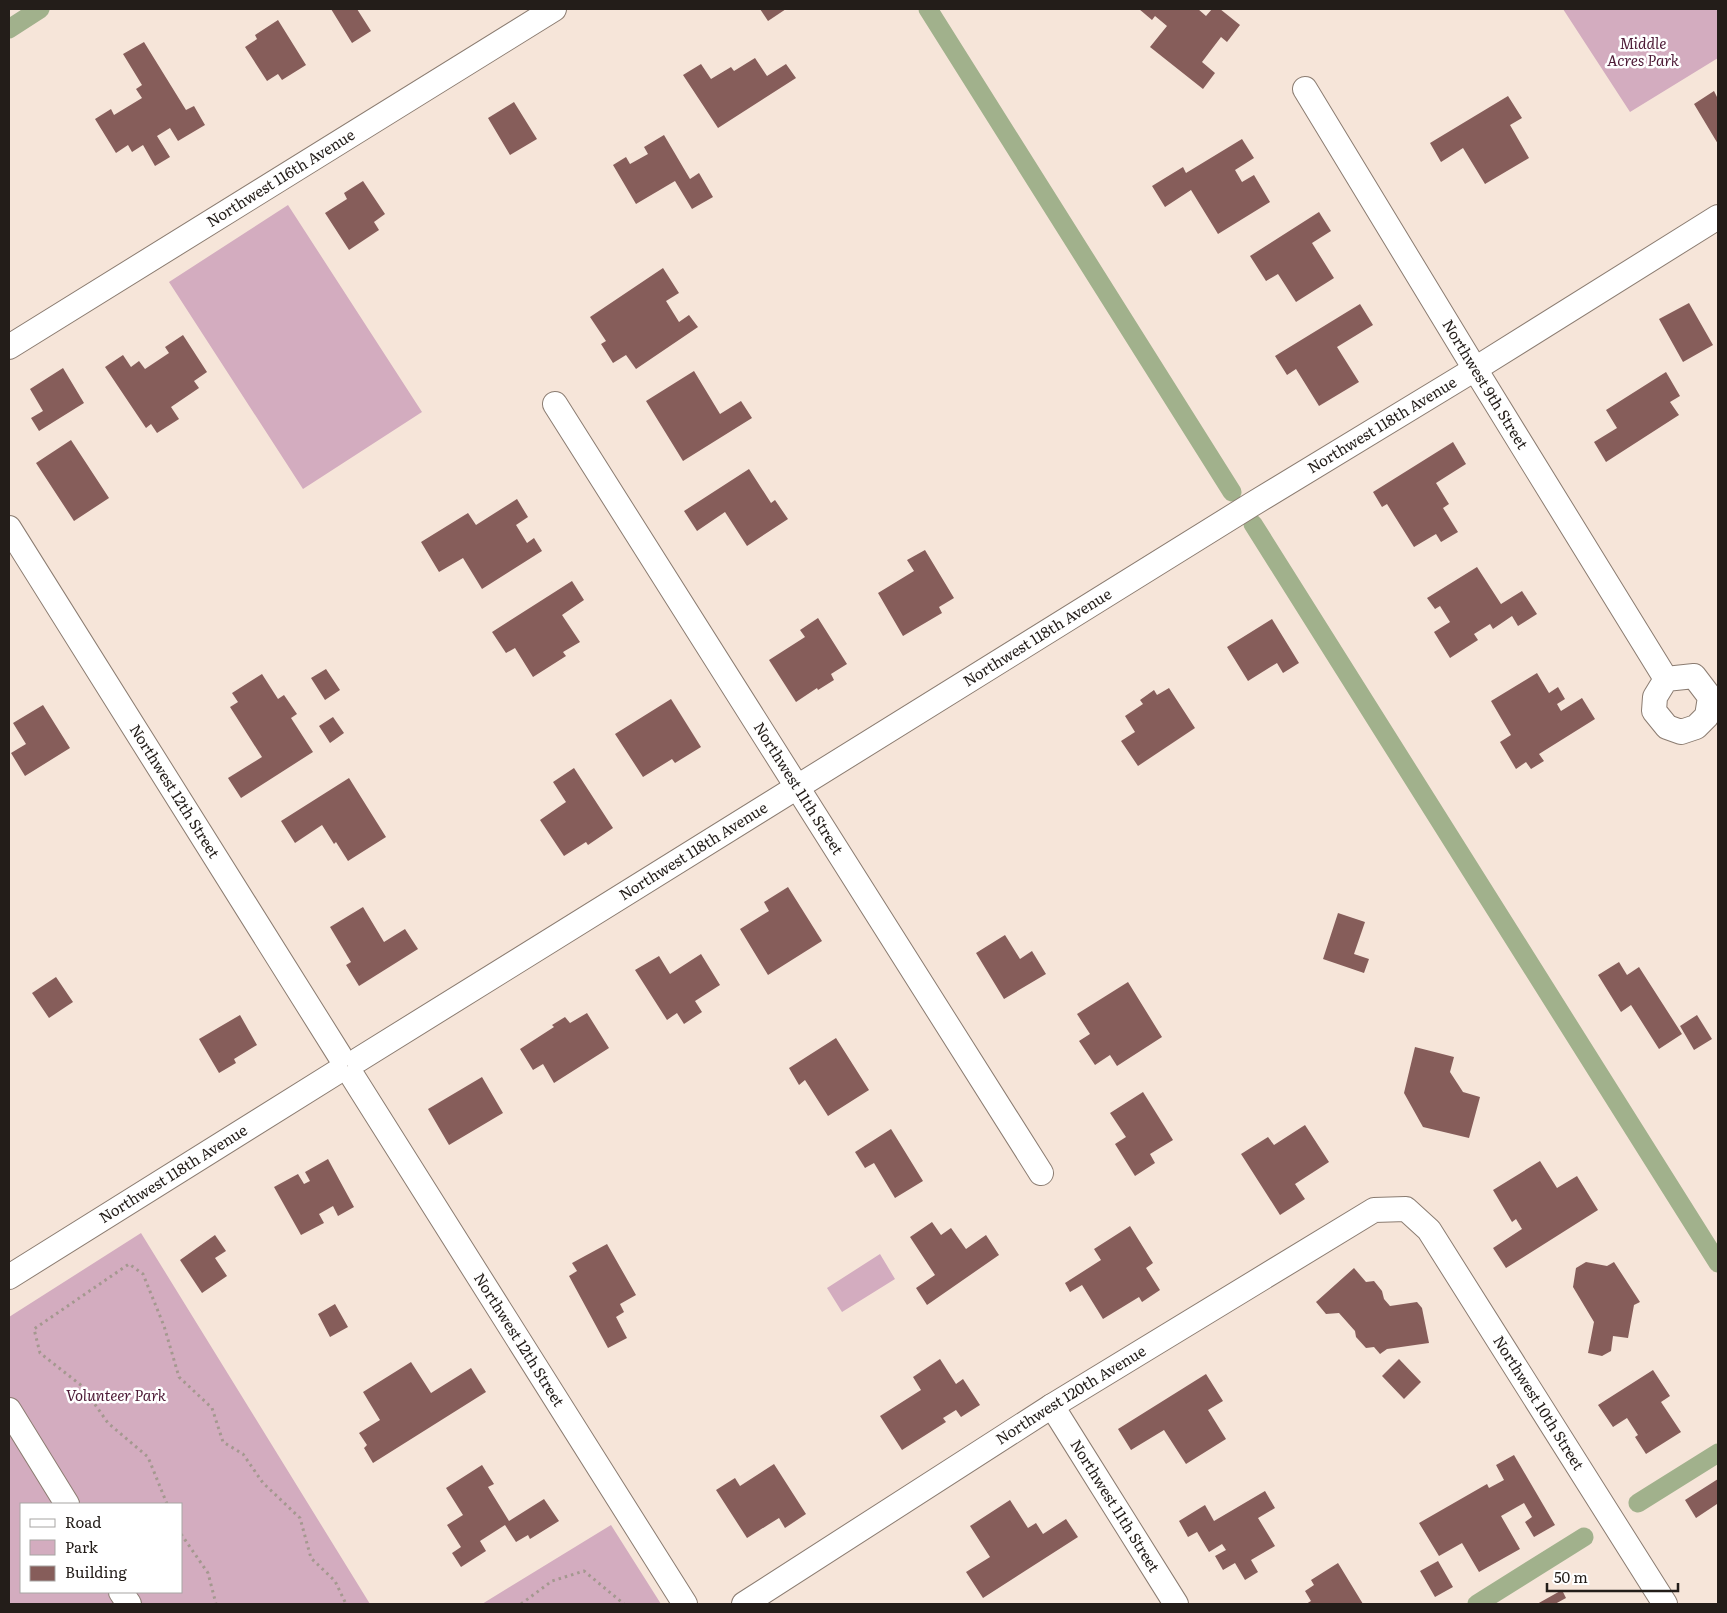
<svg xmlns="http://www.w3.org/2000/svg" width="1727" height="1613" font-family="Literata,serif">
<rect width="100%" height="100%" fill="#f6e5d9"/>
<path fill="#d3acbf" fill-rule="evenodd" d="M1563,9H1718V58L1630,112Z
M288,205L422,412L303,489L169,282Z
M141,1233L370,1604H9V1317ZM21,1504H181V1592H21Z
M880,1254L895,1279L842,1312L827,1288Z
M611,1525L661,1604H482Z"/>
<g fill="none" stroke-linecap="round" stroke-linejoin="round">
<path stroke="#a1b18c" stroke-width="19" d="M928,9L1232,492
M9,29L40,9
M1253,524L1718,1263
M1638,1503L1718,1453
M1477,1604L1584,1537"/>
</g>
<path fill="#865d5a" d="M331,9H357L371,31L352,43Z
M760,9H786L768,21Z
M1139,9H1198L1206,16L1212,9H1220L1240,25L1227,42L1221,37L1202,62L1215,73L1203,89L1150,47L1167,26L1155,16L1152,20Z
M278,20L306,65L282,80L278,74L267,81L245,47L257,39L255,35Z
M144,42L186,110L194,106L205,125L178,141L170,128L157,136L170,157L155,166L143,145L132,152L128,145L116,153L95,119L111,109L114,115L142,98L136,89L142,85L123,54Z
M755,58L767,76L786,64L796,78L718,128L683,75L701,64L711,79L731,67L734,71Z
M1714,91L1718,99V144L1694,104Z
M1508,96L1522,118L1510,125L1529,158L1485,184L1463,148L1441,162L1430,143Z
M514,102L537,139L510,155L488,118Z
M664,135L690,179L699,173L713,197L692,209L675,181L636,204L613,165L626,157L630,164L648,154L644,147Z
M1242,139L1254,158L1235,170L1242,182L1254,175L1270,202L1218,234L1191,190L1165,207L1152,186L1183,167L1186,173Z
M363,181L385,214L374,222L379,230L349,250L325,213L347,199L344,193Z
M1319,212L1331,231L1312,243L1334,278L1296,302L1278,274L1266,281L1250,256Z
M663,268L679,293L666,301L679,322L689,315L698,327L636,369L626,355L613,363L601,344L606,341L590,317Z
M1689,303L1713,345L1683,362L1659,319Z
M1360,304L1373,325L1337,347L1359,382L1319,406L1296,369L1287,375L1275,356Z
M183,335L207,372L194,381L199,388L171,407L179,419L157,433L151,424L146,428L105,367L123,355L131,367L139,361L145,369L169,353L165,347Z
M63,368L84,403L39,431L31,418L43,411L30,389Z
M694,371L720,414L741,401L752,418L683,461L646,401Z
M1666,372L1680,396L1670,402L1679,415L1606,462L1594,442L1617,428L1606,410Z
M71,440L109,498L74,521L36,463Z
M1453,442L1466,464L1436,483L1449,504L1443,508L1458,532L1441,542L1436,534L1414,547L1387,504L1382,507L1373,492Z
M749,469L771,503L775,500L788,519L747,546L725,512L697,531L684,511Z
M517,499L528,517L516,525L527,543L534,538L542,551L482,589L463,558L439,572L421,542L468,513L476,525Z
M925,550L954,598L939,607L942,613L903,636L878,593L914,571L907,560Z
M1477,567L1501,604L1522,591L1537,614L1518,626L1512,616L1493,629L1490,624L1474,634L1478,640L1450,658L1434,632L1450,622L1440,606L1435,609L1427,598Z
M572,581L584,600L562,615L580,642L563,652L566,656L533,677L515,648L506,653L492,632Z
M818,618L847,664L831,674L834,680L818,690L817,688L796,702L769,660L805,637L800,630Z
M1272,619L1299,663L1283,673L1277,663L1248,681L1227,647Z
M326,669L340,690L325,700L311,678Z
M1537,673L1549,693L1558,687L1565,699L1557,704L1561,711L1582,698L1595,719L1539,754L1544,761L1531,769L1526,762L1516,769L1500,742L1511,735L1491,701Z
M262,674L278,699L284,695L297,714L291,718L313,752L241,798L228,778L262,757L230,707L238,702L232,693Z
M1169,688L1195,728L1138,766L1121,741L1135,732L1125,716L1143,704L1140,700L1154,690L1157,695Z
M671,699L701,747L675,763L672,759L643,777L615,734Z
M43,705L70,748L25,776L11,753L26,744L13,723Z
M333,717L344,733L330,743L319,726Z
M574,768L613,828L588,845L586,842L564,856L540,820L566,802L553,782Z
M349,778L386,837L348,861L336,842L334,844L322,825L295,843L281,821Z
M788,887L822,941L768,975L740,929L769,911L764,902Z
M363,907L384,942L405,929L418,949L359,986L346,965L351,962L330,927Z
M1338,913L1365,922L1354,954L1369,959L1364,973L1323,959Z
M1005,935L1020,959L1032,951L1046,974L1004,999L976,953Z
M701,954L720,985L695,1001L702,1012L684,1024L677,1013L667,1020L635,970L659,956L670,974Z
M1619,962L1627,975L1639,967L1682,1034L1659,1049L1631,1005L1621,1012L1598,975Z
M56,977L73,1002L49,1018L32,993Z
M1128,982L1162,1037L1117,1066L1110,1055L1095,1065L1079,1041L1090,1034L1077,1014Z
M587,1013L609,1048L554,1083L543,1064L533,1070L520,1049L554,1027L552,1025L565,1017L570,1023Z
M240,1015L257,1045L234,1059L236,1063L219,1073L199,1039Z
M1697,1015L1712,1039L1694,1050L1680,1026Z
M836,1038L869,1090L828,1116L805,1080L799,1085L789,1068Z
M1415,1047L1454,1057L1450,1072L1463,1092L1480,1097L1469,1138L1423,1127L1404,1093Z
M482,1077L503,1113L449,1145L428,1109Z
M1143,1092L1173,1140L1150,1154L1155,1163L1135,1176L1115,1144L1126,1137L1110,1113Z
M1305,1125L1329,1162L1295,1184L1305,1199L1280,1215L1241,1154L1268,1137L1274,1145Z
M891,1129L923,1181L895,1198L874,1163L865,1168L855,1152Z
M328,1159L354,1207L338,1216L333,1206L319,1214L324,1223L301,1235L274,1187L298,1174L304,1184L310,1181L305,1172Z
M1540,1161L1557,1188L1577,1176L1598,1210L1506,1268L1493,1248L1522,1229L1516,1219L1512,1222L1493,1190Z
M932,1222L941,1235L951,1228L966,1249L986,1235L999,1255L927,1305L916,1288L935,1275L910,1237Z
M1130,1226L1153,1263L1146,1268L1160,1290L1142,1302L1139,1297L1103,1319L1082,1285L1070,1292L1065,1283L1101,1260L1094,1249Z
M215,1235L226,1251L215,1258L227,1276L202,1293L180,1260Z
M607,1244L636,1295L620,1304L624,1312L616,1317L627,1338L608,1348L569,1276L577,1271L572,1263Z
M1586,1262L1607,1266L1614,1262L1640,1302L1634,1305L1628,1338L1613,1336L1611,1351L1602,1356L1588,1353L1594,1322L1573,1287L1576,1268Z
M1354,1268L1366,1282L1374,1281L1382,1291L1384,1299L1390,1306L1417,1302L1422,1308L1429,1343L1387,1349L1380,1354L1374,1347L1366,1348L1356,1337L1355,1331L1339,1313L1326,1314L1316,1302Z
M335,1304L348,1327L330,1337L318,1314Z
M940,1359L956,1384L963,1379L980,1405L961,1417L956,1410L943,1418L946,1422L902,1450L880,1416L921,1390L913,1377Z
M1399,1359L1421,1382L1404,1399L1382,1376Z
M411,1362L431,1393L471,1368L486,1392L373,1463L364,1448L367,1445L359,1433L380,1420L363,1392Z
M1653,1370L1670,1396L1661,1402L1681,1432L1646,1454L1635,1437L1638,1435L1627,1418L1613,1427L1598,1405Z
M1206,1374L1223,1401L1208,1410L1226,1439L1186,1464L1164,1430L1131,1450L1118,1429Z
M1514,1455L1555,1525L1534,1537L1525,1522L1532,1517L1524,1503L1501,1516L1520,1549L1479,1572L1462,1543L1439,1556L1419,1523L1487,1484L1489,1488L1504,1480L1496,1465Z
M774,1464L806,1514L785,1528L779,1518L747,1538L716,1490L735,1478L740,1486Z
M482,1465L494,1484L488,1487L509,1521L544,1499L559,1521L530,1539L528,1535L516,1542L505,1525L480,1541L486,1551L461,1567L452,1553L461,1547L447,1525L463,1515L446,1488Z
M1718,1479V1506L1717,1504L1696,1518L1685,1500Z
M1265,1491L1275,1508L1258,1518L1275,1546L1251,1560L1258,1572L1245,1580L1235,1563L1223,1570L1215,1556L1226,1550L1222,1544L1209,1552L1197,1532L1188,1537L1179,1521L1205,1505L1214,1521Z
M1010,1500L1028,1528L1036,1523L1043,1534L1066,1519L1078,1537L983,1598L966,1572L990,1557L970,1526Z
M1438,1561L1453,1587L1435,1597L1420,1571Z
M1338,1563L1363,1604H1306L1311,1601L1305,1591L1314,1585L1311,1580Z
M1562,1590L1566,1598L1555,1604H1537Z"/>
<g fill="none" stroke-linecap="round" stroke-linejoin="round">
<defs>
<g id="minor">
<path id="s1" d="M1305,89L1475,369L1666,679L1655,697L1654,711L1667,727L1681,732L1696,727L1707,716L1710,697L1694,676L1666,679"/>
<path id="s2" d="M9,347L554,9"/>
<path id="s3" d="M555,404L1041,1173"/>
<path id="s4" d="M9,528L340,1056"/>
<path id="s5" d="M358,1060L1251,505L1475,369L1718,217"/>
<path id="s6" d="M353,1077L685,1604"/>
<path id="s7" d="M9,1277L337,1072"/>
<path id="s8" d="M1052,1406L1176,1604"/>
<path d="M9,1410L67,1504"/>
<path d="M121,1592L129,1604"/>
<path id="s9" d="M744,1604L1052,1406L1374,1210L1406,1209L1429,1230L1665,1604"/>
</g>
</defs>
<use href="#minor" stroke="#8b7c71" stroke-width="26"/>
<path stroke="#a4988f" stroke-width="3" stroke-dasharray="2.5 4" stroke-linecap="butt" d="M167,1504L148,1457L108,1423L82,1386L40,1353L34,1329L129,1264L143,1274L164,1326L179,1377L212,1408L223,1442L243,1454L263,1483L300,1518L311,1558L335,1581L346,1604
M181,1534L208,1573L216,1604
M521,1604L552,1581L584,1571L624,1604"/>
<use href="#minor" stroke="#fff" stroke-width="24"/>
</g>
<g text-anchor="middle" stroke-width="5" stroke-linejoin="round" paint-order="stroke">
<g font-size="15" font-style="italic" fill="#4d1a36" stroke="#fff">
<text x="1643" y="49">Middle<tspan x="1643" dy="17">Acres Park</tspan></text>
<text x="116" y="1401">Volunteer Park</text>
</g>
<g font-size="15" fill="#231d19" stroke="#fff">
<text dy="5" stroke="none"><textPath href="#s2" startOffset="320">Northwest 116th Avenue</textPath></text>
<text dy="5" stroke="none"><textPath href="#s1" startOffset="346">Northwest 9th Street</textPath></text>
<text dy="5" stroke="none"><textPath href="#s5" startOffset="1205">Northwest 118th Avenue</textPath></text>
<text dy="5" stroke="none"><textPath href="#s5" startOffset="800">Northwest 118th Avenue</textPath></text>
<text dy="5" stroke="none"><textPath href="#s3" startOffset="455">Northwest 11th Street</textPath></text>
<text dy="5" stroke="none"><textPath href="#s4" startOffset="311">Northwest 12th Street</textPath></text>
<text dy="5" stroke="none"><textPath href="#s5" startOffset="395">Northwest 118th Avenue</textPath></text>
<text dy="5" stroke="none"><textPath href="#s7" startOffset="194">Northwest 118th Avenue</textPath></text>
<text dy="5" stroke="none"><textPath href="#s6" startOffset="311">Northwest 12th Street</textPath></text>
<text dy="5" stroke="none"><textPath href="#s9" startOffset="388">Northwest 120th Avenue</textPath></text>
<text dy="5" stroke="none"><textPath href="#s9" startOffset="1011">Northwest 10th Street</textPath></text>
<text dy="5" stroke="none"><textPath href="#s8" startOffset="118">Northwest 11th Street</textPath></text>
</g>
</g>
<rect width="1727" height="1613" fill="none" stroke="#231d19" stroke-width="20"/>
<rect x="20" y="1503" width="162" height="90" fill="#ffffff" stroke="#a7a5a3"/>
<rect x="30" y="1519" width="25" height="8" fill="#ffffff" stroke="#a7a5a3"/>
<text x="65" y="1528" font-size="15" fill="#231d19">Road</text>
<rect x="30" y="1540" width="25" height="15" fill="#d3acbf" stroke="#a7a5a3"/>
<text x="65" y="1553" font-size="15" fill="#231d19">Park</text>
<rect x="30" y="1566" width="25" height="15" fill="#865d5a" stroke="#a7a5a3"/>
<text x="65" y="1578" font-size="15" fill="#231d19">Building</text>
<path d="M1547 1583v8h131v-8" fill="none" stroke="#231d19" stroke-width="2.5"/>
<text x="1554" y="1583" font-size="15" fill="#231d19" stroke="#ffffff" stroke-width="4" paint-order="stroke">50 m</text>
</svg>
